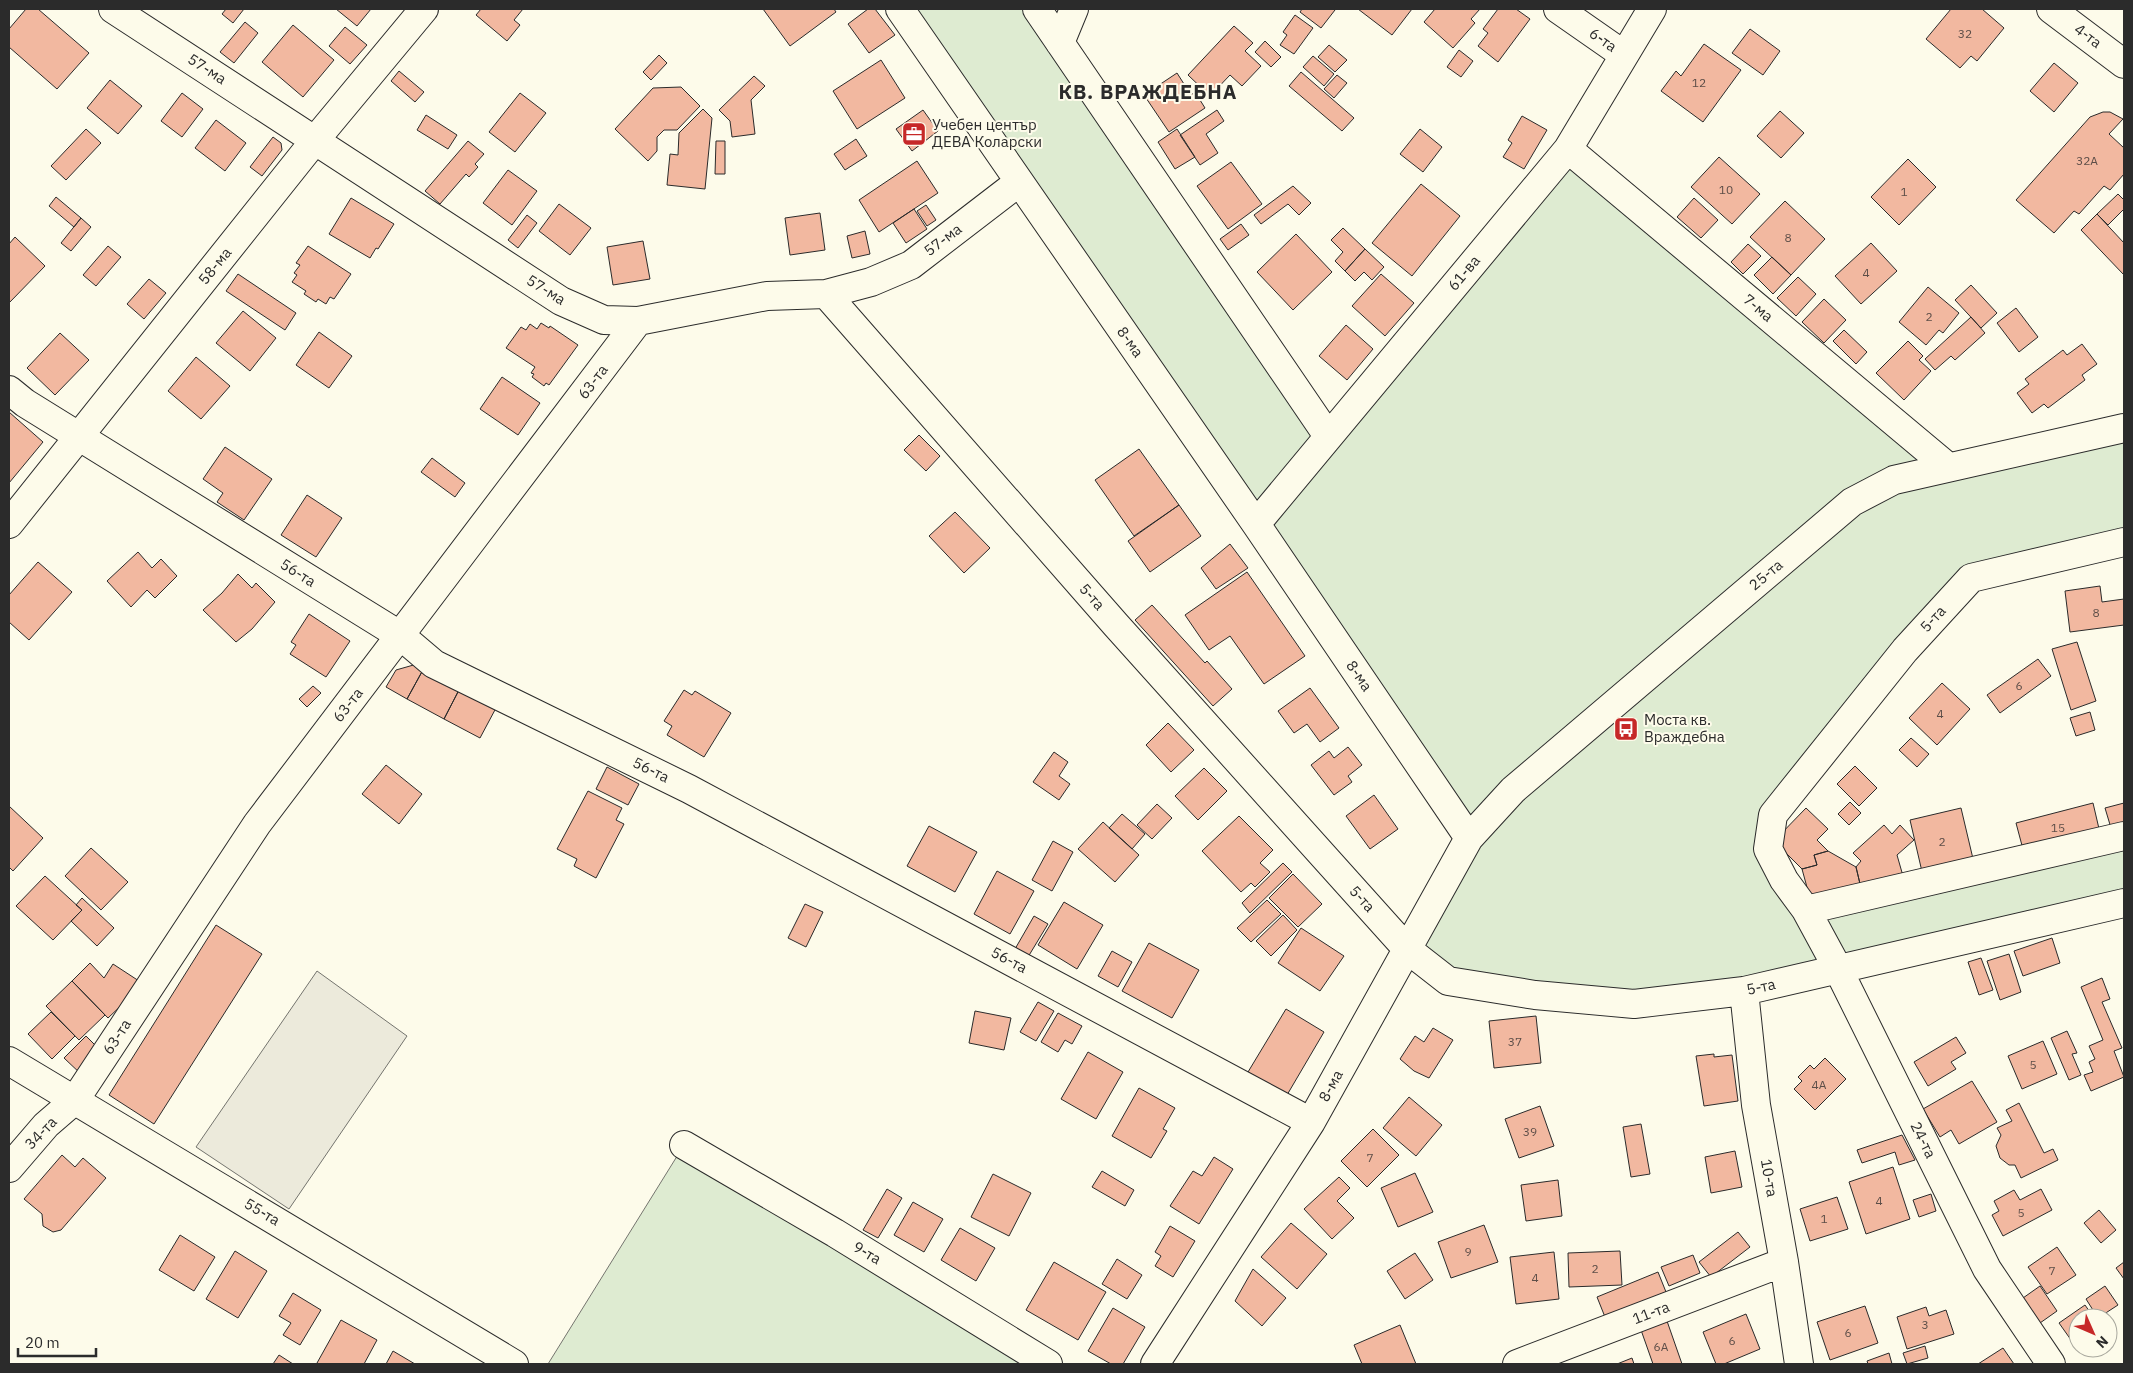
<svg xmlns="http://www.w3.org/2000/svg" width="2133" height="1373" font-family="'IBM Plex Sans',sans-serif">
<rect width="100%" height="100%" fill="#fdfbea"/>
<path fill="#deebd1" stroke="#74746e" d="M900,9H1037L1328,436L1568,149L1948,467L2124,428V542L1971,578L1773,815L1768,849L1806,910L2124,836V903L1634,1004L1448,981L1407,949L1469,838Z
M684,1145L1048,1364H548Z"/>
<path fill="#eceadb" stroke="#74746e" d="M317,971L407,1036L289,1209L196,1147Z"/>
<path fill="#f2b8a0" stroke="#2b2b2b" d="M26,9H38L89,53L57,89L9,47V29Z
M226,9H244L233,23L222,14Z
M336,9H371L357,26Z
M481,9H523L514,20L520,25L507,41L476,15Z
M763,9H834L836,12L790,46Z
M868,9H875L895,35L869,53L848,24Z
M1302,9H1333L1335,10L1321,28L1300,12Z
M1358,9H1412L1392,35Z
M1435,9H1480L1471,19L1475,23L1453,48L1424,22Z
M1498,9H1516L1530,19L1498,62L1478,46L1488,33L1483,29Z
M1951,9H1982L2004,28L1977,61L1971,56L1960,68L1926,39Z
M1295,15L1313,28L1294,54L1280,45L1287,35L1283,32Z
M245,22L258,33L234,63L220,52Z
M293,25L334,60L303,97L262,62Z
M1234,26L1253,43L1245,51L1261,66L1242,86L1230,75L1210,96L1188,75Z
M345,27L367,45L350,64L329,46Z
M1750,29L1780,51L1763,75L1732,53Z
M1265,41L1281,57L1271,67L1255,52Z
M1704,44L1741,70L1703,122L1661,91L1676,71L1681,76Z
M1329,45L1347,60L1335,72L1318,57Z
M1459,50L1473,61L1461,77L1447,67Z
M659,55L667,63L651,80L643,72Z
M1313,56L1334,74L1324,86L1303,67Z
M881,60L905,98L857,129L833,91Z
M2054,63L2078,83L2054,112L2030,91Z
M399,71L424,92L415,102L391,81Z
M1301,72L1354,118L1342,131L1289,86Z
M1177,73L1191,95L1195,92L1205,108L1169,132L1144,95Z
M1337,75L1347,83L1334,98L1324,89Z
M754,76L765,86L751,100L755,134L732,137L730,121L719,110Z
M110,80L142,106L118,134L87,108Z
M681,87L700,106L677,130H664L657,137V151L648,161L615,129L653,88Z
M182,93L203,109L182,137L161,121Z
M520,93L546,113L515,152L489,132Z
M703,109L712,118L705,189L667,185L670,154L678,155L679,133Z
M923,110L938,131L912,151L896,129Z
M1217,110L1224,121L1206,134L1218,153L1200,165L1180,135Z
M1780,111L1804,133L1781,158L1757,136Z
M2103,112H2110L2123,119L2109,134L2124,148V174L2110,190L2104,186L2079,214L2074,211L2054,233L2016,200L2090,117Z
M426,115L457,135L448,149L417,130Z
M1522,116L1547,130L1524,169L1503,157L1512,143L1508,140Z
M216,120L246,143L225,171L195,148Z
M86,129L101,143L66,180L51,166Z
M1177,129L1195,157L1175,169L1158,142Z
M1420,129L1442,147L1423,172L1400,154Z
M273,137L281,143L282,150L262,176L250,167Z
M856,139L867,156L845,170L834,154Z
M468,141L484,154L475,164L478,167L469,177L466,174L440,204L425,191Z
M716,141H725V174H715Z
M1719,157L1760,194L1732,224L1691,187Z
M1908,159L1936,187L1899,225L1871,197Z
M917,161L938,193L879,232L859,200Z
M1231,162L1262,204L1228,229L1197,186Z
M508,170L537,191L512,225L483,203Z
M1421,184L1460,216L1412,276L1372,243Z
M1293,186L1311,203L1299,215L1288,204L1261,224L1254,215Z
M2118,194L2124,200V209L2108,225L2097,214Z
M56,197L81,218L74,227L49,206Z
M351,198L394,224L378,249L376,248L370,258L329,234Z
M1694,198L1718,220L1701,238L1677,217Z
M1785,201L1825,239L1791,275L1750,237Z
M559,204L591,228L570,255L539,231Z
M926,205L936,220L927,226L917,211Z
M914,209L927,229L906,243L893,223Z
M820,213L825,250L790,255L785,218Z
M2097,214L2124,243V275L2081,230Z
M527,215L537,223L518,248L508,240Z
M81,218L91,227L71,251L61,243Z
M1241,224L1249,235L1228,250L1220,239Z
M1343,228L1365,249L1345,271L1335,261L1343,252L1331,240Z
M865,231L870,254L852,258L847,236Z
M1296,234L1332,272L1293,310L1257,272Z
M15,237L45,266L9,303V244Z
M643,241L650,279L613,285L607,247Z
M1871,243L1897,271L1861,304L1835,276Z
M1748,244L1761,256L1743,274L1731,262Z
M108,246L121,257L96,286L83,275Z
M308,246L351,274L334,299L330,297L326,304L318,299L316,302L304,294L306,291L292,282L297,275L294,273L300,265L296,263Z
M1365,249L1384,267L1372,280L1364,272L1355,281L1345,271Z
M1772,257L1791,275L1773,294L1754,275Z
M238,274L296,313L285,330L226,291Z
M1381,274L1414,303L1385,336L1352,306Z
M1798,277L1816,294L1796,316L1777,298Z
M149,279L166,293L144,319L127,304Z
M1971,285L1997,313L1981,328L1955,300Z
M1928,287L1959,313L1943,333L1939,330L1926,345L1899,322Z
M1824,299L1846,320L1824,343L1802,322Z
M2016,308L2038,337L2019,352L1997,323Z
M243,311L276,338L250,371L216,343Z
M1971,317L1985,333L1955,360L1951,356L1935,370L1925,359Z
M541,323L549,328L550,326L578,345L549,385L546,383L544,386L532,377L534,374L531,373L535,367L506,348L521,327L526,330L530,324L537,329Z
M1346,325L1373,349L1347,380L1319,356Z
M1844,330L1867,352L1856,364L1833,341Z
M319,332L352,356L329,388L296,365Z
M60,333L89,360L55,395L27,368Z
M1908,341L1923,356L1919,360L1931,371L1904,400L1876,373Z
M2082,344L2097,364L2082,375L2085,380L2048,408L2044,404L2032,413L2017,393L2029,384L2025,379L2063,350L2067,355Z
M196,357L230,386L201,419L168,391Z
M502,377L540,403L518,435L480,409Z
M9,412L43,442L9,483Z
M919,435L940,456L926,471L904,450Z
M225,447L272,479L244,520L217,502L223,493L203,479Z
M1139,449L1179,505L1134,536L1095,480Z
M432,458L465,483L455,497L421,472Z
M307,495L342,518L316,557L281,535Z
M1179,505L1201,536L1150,572L1128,541Z
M955,512L990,548L964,573L929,536Z
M1230,544L1248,568L1216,589L1201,568Z
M138,552L152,568L161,559L177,576L155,598L147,590L131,607L107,581Z
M38,562L72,592L29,640L9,622V595Z
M1247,572L1305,656L1264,684L1230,636L1209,650L1185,615Z
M238,574L252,588L256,583L275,602L252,629L236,642L203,610L222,593Z
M2100,586L2102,602L2124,599V625L2070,632L2065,591Z
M1152,605L1205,663L1207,661L1232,689L1213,706L1135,620Z
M309,614L350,641L326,677L290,654L296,645L291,642Z
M2077,642L2096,701L2071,710L2052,649Z
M2038,659L2051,676L2000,713L1987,695Z
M417,664L424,668L407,699L386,687L396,670Z
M424,668L460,688L444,719L407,699Z
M1942,683L1970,709L1937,745L1909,718Z
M313,686L321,693L307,707L299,699Z
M460,688L496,708L480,738L444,719Z
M1310,688L1339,728L1320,742L1307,724L1294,733L1278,711Z
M684,690L692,695L695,691L731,713L704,757L667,735L672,726L664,721Z
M2090,712L2095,730L2076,736L2070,718Z
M1168,723L1194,750L1171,772L1146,745Z
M1911,738L1929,754L1917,767L1899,750Z
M1348,747L1362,765L1348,776L1352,782L1334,795L1311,765L1329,751L1334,758Z
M1054,752L1068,762L1059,776L1070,784L1059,800L1033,782Z
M386,765L422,794L399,824L362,794Z
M1855,766L1877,788L1859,806L1837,784Z
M607,767L639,784L628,805L596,789Z
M1204,768L1227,791L1198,820L1175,796Z
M588,791L622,808L616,820L624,824L596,878L574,866L577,859L557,849Z
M1374,795L1398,829L1370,849L1346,816Z
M1850,802L1861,813L1849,825L1838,814Z
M2093,803L2100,833L2024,853L2016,823Z
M2124,803V825L2111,828L2105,808Z
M1157,804L1172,818L1152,839L1137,825Z
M9,806L43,838L13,871L9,867Z
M1806,808L1828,829L1817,840L1828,851L1814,855L1817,865L1802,869L1774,841Z
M1961,808L1974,863L1923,876L1910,820Z
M1122,814L1145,834L1132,849L1109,828Z
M1239,816L1273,850L1260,863L1270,872L1255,887L1251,883L1241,892L1202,851Z
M1103,822L1139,855L1115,882L1078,849Z
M1884,825L1892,834L1900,825L1914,840L1897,855L1903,876L1861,888L1856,867L1861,861L1853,853Z
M929,826L977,852L955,892L907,866Z
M1053,841L1073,852L1052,891L1032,880Z
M91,848L128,882L101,910L65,876Z
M1828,851L1856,867L1861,888L1811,902L1802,869L1817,865L1814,855Z
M1283,863L1292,872L1250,913L1242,903Z
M997,871L1034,891L1010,934L974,914Z
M1293,874L1322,904L1298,927L1269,898Z
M45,876L82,910L53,940L16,906Z
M82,898L114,928L97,946L71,921L82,910L76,905Z
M1267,900L1281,914L1251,942L1237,928Z
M1064,902L1103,925L1077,969L1038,945Z
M805,904L823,912L806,947L788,938Z
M1283,915L1297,930L1271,956L1256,941Z
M1034,916L1048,924L1028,957L1015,949Z
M216,925L262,954L154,1124L109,1095Z
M1301,928L1344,956L1320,991L1278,963Z
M2052,938L2060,963L2023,976L2014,951Z
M1149,943L1199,970L1172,1018L1122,991Z
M1112,951L1132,962L1118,987L1098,976Z
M2009,954L2021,992L2000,1000L1987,961Z
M1981,958L1993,990L1979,995L1968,962Z
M90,963L104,978L113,964L139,981L126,1001L108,1018L72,981Z
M2102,978L2110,999L2102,1002L2122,1048L2114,1051L2124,1077L2091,1091L2084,1075L2093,1072L2089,1062L2095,1059L2089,1046L2103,1040L2081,987Z
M72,981L105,1015L79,1040L46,1006Z
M1038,1002L1054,1011L1036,1041L1020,1032Z
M1286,1009L1324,1032L1287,1095L1248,1072Z
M975,1011L1011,1018L1004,1050L969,1043Z
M51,1012L75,1036L52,1059L28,1034Z
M1058,1013L1082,1026L1072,1044L1065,1040L1058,1052L1041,1042Z
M1536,1016L1541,1063L1494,1068L1489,1021Z
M1433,1028L1453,1040L1429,1078L1414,1071L1400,1059L1415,1036L1424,1042Z
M2067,1031L2077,1053L2072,1054L2081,1075L2069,1080L2051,1038Z
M86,1036L103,1053L82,1075L64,1058Z
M1956,1037L1966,1053L1951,1062L1956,1069L1928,1086L1914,1062Z
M2043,1041L2057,1074L2022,1089L2008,1056Z
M1088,1052L1123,1072L1096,1119L1061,1099Z
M1714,1054V1057L1732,1055L1738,1101L1704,1106L1696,1056Z
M1825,1058L1846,1079L1815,1110L1794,1089L1802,1081L1798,1077L1810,1065L1814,1069Z
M1972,1081L1997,1122L1959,1144L1951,1130L1940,1137L1923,1109Z
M1139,1088L1175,1108L1163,1129L1167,1131L1151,1158L1112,1136Z
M1409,1097L1442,1125L1416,1156L1383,1128Z
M2019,1103L2044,1153L2053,1149L2058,1160L2021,1178L2015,1165H2009L2000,1158L1996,1146L2001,1135L1997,1128L2012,1121L2006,1110Z
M1540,1106L1554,1146L1519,1158L1505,1119Z
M1641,1124L1650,1174L1631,1177L1623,1127Z
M1373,1129L1399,1155L1367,1187L1341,1161Z
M1902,1135L1915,1160L1899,1165L1895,1152L1862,1163L1857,1150Z
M1735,1151L1742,1187L1711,1193L1705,1157Z
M62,1155L75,1167L83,1158L106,1178L61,1230L53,1232L43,1226L42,1214L24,1199Z
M1214,1157L1233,1169L1199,1224L1170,1206L1193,1171L1202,1176Z
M1893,1167L1910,1219L1866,1234L1849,1182Z
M1102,1171L1134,1190L1125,1206L1092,1187Z
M1415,1173L1433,1212L1398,1227L1381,1188Z
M993,1174L1031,1193L1009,1236L971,1217Z
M1339,1177L1350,1188L1337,1201L1354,1218L1332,1239L1304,1209Z
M1558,1180L1562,1216L1526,1221L1521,1185Z
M887,1189L902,1198L878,1238L863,1230Z
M2041,1189L2052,1210L2003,1236L1992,1215L1999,1211L1994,1201L2014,1190L2020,1200Z
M1931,1194L1936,1211L1919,1217L1913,1200Z
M1837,1197L1848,1229L1810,1241L1800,1209Z
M913,1202L943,1219L924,1252L894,1235Z
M2099,1210L2116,1230L2101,1243L2084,1223Z
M1291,1223L1327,1254L1297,1289L1261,1257Z
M1484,1225L1498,1262L1451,1278L1438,1242Z
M1170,1226L1195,1241L1173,1277L1155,1266L1161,1256L1155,1252Z
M960,1228L995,1248L976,1281L941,1260Z
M1738,1232L1750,1247L1711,1277L1699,1262Z
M180,1235L215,1257L194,1291L159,1270Z
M2057,1247L2076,1275L2047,1294L2028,1267Z
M235,1251L267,1271L238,1318L206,1299Z
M1620,1251L1622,1285L1569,1287L1568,1253Z
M1554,1252L1559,1299L1516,1304L1510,1257Z
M1415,1253L1433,1280L1405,1299L1387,1271Z
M1693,1255L1700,1273L1669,1286L1661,1267Z
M1117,1259L1142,1275L1127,1299L1102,1284Z
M1054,1262L1106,1292L1078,1340L1026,1310Z
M2124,1262V1279L2116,1268Z
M1253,1269L1286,1298L1262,1326L1235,1301Z
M1658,1272L1666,1292L1605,1317L1597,1297Z
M2040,1286L2057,1311L2040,1323L2023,1298Z
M2105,1286L2118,1305L2098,1318L2086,1299Z
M293,1293L321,1310L300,1345L283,1335L291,1323L279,1316Z
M2085,1305L2094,1318H2078V1346L2076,1347L2059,1323Z
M1865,1306L1878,1343L1830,1360L1817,1322Z
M1926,1307L1929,1316L1946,1310L1954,1334L1907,1349L1897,1317Z
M1113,1308L1145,1327L1123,1364H1111L1088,1351Z
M1746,1314L1760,1349L1724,1364H1716L1703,1332Z
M341,1320L377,1340L364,1364H319L317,1363Z
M1667,1321L1682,1364H1653L1641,1330Z
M1400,1325L1416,1364H1362L1354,1345Z
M1925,1346L1928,1358L1907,1364L1903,1353Z
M2003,1348L2014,1364H1978Z
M393,1351L415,1364H386Z
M1889,1353L1892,1364H1868L1867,1361Z
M279,1355L293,1364H273Z
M1632,1358L1634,1364H1617Z"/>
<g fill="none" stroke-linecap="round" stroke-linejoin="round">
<defs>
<path id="minor" d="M113,9L561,301L604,320L638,321L767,296L826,294L871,282L911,265L1019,182
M900,9L1256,524L1469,838
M1037,9L1328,436
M1558,9L1624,55
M2051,9L2124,64
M1060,43L1074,9
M1568,149L1948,467
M826,294L1116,625L1407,949L1448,981L1535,995L1634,1004L1744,991L2124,903
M9,390L25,403L401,636L434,664L689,789L1311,1122
M9,524L316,139L424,9
M1256,524L1568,149L1652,9
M1806,910L2124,836
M1744,991L1756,1105L1784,1262L1799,1364
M9,1061L514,1364
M684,1145L835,1233L1048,1364
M9,1168L46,1125L75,1100L257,824L638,321
M1155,1364L1311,1122L1469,838L1513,790L1852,502L1894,480L2124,428
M1517,1364L1784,1262
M2051,1364L1987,1269L1838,969L1806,910L1784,880L1768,849L1773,815L1905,650L1971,578L2124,542"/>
</defs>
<use href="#minor" stroke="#2b2b2b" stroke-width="30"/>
<use href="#minor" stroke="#fdfbea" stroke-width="28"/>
</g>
<defs>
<symbol id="office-square" viewBox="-11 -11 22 22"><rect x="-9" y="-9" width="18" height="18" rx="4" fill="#c62828" stroke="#fdfbea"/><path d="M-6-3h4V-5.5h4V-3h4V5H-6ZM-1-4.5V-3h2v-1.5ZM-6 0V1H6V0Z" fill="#fff"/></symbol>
<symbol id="bus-square" viewBox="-11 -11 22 22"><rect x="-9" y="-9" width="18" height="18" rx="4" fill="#c62828" stroke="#fdfbea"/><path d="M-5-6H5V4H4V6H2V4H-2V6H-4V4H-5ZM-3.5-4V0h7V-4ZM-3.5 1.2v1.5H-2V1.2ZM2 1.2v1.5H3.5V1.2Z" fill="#fff"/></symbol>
</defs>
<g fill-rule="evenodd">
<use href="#office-square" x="900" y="120" width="28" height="28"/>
<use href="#bus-square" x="1612" y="715" width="28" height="28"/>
</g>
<g text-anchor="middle" stroke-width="4" stroke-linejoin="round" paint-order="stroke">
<g font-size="12" fill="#5d4e48">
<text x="1965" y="38">32</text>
<text x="1699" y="87">12</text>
<text x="2087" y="165">32А</text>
<text x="1726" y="194">10</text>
<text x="1904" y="196">1</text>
<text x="1788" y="242">8</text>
<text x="1866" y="277">4</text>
<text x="1929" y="321">2</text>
<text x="2096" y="617">8</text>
<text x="2019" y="690">6</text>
<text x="1940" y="718">4</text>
<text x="2058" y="832">15</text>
<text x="1942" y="846">2</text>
<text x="1515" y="1046">37</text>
<text x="2033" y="1069">5</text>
<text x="1819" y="1089">4А</text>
<text x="1530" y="1136">39</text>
<text x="1370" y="1162">7</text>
<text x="1879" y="1205">4</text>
<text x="2021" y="1217">5</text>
<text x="1824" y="1223">1</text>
<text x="1468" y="1256">9</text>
<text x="1595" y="1273">2</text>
<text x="2052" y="1275">7</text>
<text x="1535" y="1282">4</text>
<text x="1925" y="1329">3</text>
<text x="1848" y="1337">6</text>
<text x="1732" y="1345">6</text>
<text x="1661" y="1351">6А</text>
</g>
<g font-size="15" fill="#2b2b2b" stroke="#fdfbea">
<text transform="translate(2088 36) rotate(37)" y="5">4-та</text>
<text transform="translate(1603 40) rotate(35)" y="5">6-та</text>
<text transform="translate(207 69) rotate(33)" y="5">57-ма</text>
<text transform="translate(943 240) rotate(-37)" y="5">57-ма</text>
<text transform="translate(215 266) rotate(-51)" y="5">58-ма</text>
<text transform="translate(1464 273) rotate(-50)" y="5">61-ва</text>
<text transform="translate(546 290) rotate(32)" y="5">57-ма</text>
<text transform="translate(1758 308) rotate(40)" y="5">7-ма</text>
<text transform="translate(1130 342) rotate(55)" y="5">8-ма</text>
<text transform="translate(593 382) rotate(-53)" y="5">63-та</text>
<text transform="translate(298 573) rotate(32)" y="5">56-та</text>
<text transform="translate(1766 575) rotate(-40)" y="5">25-та</text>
<text transform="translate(1092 597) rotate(49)" y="5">5-та</text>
<text transform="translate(1933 619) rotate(-47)" y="5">5-та</text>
<text transform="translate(1359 676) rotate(56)" y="5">8-ма</text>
<text transform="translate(348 705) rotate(-52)" y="5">63-та</text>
<text transform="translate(651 770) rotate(26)" y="5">56-та</text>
<text transform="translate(1362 899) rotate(48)" y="5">5-та</text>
<text transform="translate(1009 960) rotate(28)" y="5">56-та</text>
<text transform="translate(1761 987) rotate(-12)" y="5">5-та</text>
<text transform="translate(117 1037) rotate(-57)" y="5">63-та</text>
<text transform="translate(1331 1086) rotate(-61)" y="5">8-ма</text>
<text transform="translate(41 1133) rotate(-46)" y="5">34-та</text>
<text transform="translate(1923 1140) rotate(64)" y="5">24-та</text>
<text transform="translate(1769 1178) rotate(80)" y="5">10-та</text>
<text transform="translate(262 1212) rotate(31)" y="5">55-та</text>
<text transform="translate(867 1253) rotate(31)" y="5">9-та</text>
<text transform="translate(1651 1313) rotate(-21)" y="5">11-та</text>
</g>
<g font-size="15" fill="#2b2b2b" stroke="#fdfbea" text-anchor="start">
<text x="932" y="130">Учебен център<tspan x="932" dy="17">ДЕВА Коларски</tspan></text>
<text x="1644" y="725">Моста кв.<tspan x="1644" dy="17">Враждебна</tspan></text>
</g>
<g font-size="20" font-weight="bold" letter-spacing="1" fill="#2b2b2b" stroke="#fdfbea">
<text x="1148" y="99">КВ. ВРАЖДЕБНА</text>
</g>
</g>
<rect width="2133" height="1373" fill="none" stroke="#2b2b2b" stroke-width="20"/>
<g transform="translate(2093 1333) rotate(135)"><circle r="24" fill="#fdfbea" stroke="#a9a89e"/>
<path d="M0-4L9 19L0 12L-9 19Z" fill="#c62828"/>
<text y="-8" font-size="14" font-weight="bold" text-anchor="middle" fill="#2b2b2b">N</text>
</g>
<path d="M18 1348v8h78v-8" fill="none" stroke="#2b2b2b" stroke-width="2.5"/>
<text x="25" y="1348" font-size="15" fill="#2b2b2b" stroke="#fdfbea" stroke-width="4" paint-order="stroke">20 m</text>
</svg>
